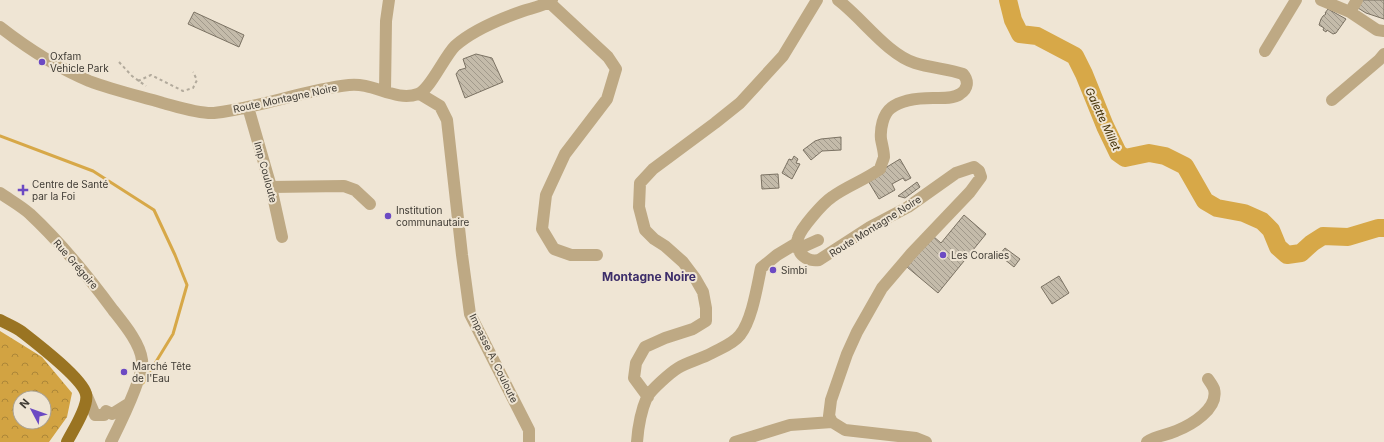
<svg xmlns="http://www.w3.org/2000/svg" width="1384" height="442" font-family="Inter,sans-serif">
<defs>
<pattern id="forest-crowns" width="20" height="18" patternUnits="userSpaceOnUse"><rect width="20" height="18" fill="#d2a342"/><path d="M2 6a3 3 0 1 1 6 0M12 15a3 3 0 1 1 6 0" fill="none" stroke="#ac8638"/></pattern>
<pattern id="building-back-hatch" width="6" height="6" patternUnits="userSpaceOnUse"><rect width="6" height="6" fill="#c4bbaa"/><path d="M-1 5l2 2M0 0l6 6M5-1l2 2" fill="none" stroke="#a1998b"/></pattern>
</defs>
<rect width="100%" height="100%" fill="#efe5d4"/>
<path fill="url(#forest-crowns)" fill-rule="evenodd" d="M0,331L42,357L72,393L67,417L49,442H0ZM20,398H44V422H20Z"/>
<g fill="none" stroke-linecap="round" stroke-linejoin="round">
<path stroke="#d7a848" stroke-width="3" d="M0,136L93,171L154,210L175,255L187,285L173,334L143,383"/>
<path stroke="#d7a848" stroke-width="18" d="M1008,0L1013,20L1020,34L1037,36L1075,56L1084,74L1105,126L1118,153L1125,158L1149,153L1165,156L1185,166L1205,201L1217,208L1244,213L1262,221L1271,230L1278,247L1287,255L1301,253L1312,243L1323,236L1348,237L1378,228H1384"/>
</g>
<path fill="url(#building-back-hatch)" stroke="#7b7263" d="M1359,0H1384V19L1366,13L1358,8Z
M1328,9L1346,19L1336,33L1333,34L1327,30L1326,32L1323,30L1324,28L1319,25L1321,19L1323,16L1326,14L1325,13Z
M194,12L244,35L239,47L188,24Z
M476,54L492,58L503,82L465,98L456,74L459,70L466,68L463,59Z
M841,137V150L822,151L811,160L803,150L815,141L821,139Z
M794,156L798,159L796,163L800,164L792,179L782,173L789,159L792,160Z
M900,159L911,178L905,181L903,178L892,184L895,190L879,199L867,179Z
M778,174L779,188L762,189L761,175Z
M917,182L920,187L905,198L898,196Z
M964,215L986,234L938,293L907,267L933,236L941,243Z
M1005,248L1020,259L1014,267L999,255Z
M1059,276L1069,293L1052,304L1041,287Z"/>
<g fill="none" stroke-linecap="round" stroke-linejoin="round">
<path stroke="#b2aa9c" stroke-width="2" stroke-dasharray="3 3" stroke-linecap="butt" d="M119,62L132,76L146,86
M138,81L151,75L183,91L193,88L197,80L193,72"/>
<path stroke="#bea984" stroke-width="12" d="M838,0C862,18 887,54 915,63C931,68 948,69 963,74C969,81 968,89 960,94C953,99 941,98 933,98C920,98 901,100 891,108C883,114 880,129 881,139C882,145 884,151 884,157C883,161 881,165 880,169C865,180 847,186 832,197C823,203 801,228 798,238C796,243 798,251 802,255C807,260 814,261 819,260L870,227L908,207L956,173L974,167L979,171L981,177L970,192L911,254L882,288L857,332L847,354L831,400L829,416L832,422L845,430L916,438L926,442
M1321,0L1350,12L1377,30L1384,31
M549,2L608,57L616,69L607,99L565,154L546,195L542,229L554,249L571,255H597
M1350,12L1357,0
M0,27C27,48 58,68 89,81C113,90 139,96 163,103C178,107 199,114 214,113C260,108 303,90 349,85C373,82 395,102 418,94C430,90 444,57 455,46C473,30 500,19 523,11C532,8 544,6 552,0
M1265,51L1296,0
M385,91L386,21L389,0
M420,94L440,106L447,120L462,255L470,314L529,430V442
M1332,100L1379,60L1384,54
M248,107L271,187L282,237
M271,187L344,186L355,190L370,204
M0,193C10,200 21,206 30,214C61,243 88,276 113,310C124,324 140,343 142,360C144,375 119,426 111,442
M798,249L818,240
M86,394L95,415H104L106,411L112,414L128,404
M648,397L634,378L636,363L645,347L665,338L693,329L706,321V308L703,292L695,278L683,262L665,246L654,239L645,230L639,207L640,183L653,169L715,123L740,103L783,56L817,0
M637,442C638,428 641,411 647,397C652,389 670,373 678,368C688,362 701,359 712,353C721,348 733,344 740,335C752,320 757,287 761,268L777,255L797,243
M735,442L790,425L832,422
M1147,442C1157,435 1165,436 1176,431C1191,425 1219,409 1214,389C1213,386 1210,382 1208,379"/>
<path stroke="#9a7422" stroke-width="12" d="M0,320C7,324 15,327 22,332C36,343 82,378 86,394C89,406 73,430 67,442"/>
</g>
<g fill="#6c4ac3" stroke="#efe5d4" stroke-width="1.5">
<circle cx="42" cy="62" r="4"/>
<path d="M21 184h4v4h4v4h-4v4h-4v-4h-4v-4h4z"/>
<circle cx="388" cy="216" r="4"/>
<circle cx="943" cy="255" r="4"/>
<circle cx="773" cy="270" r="4"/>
<circle cx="124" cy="372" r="4"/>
</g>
<g text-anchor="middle" stroke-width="4" stroke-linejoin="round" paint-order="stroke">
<g font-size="10" fill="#3f3b34" stroke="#efe5d4" text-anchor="start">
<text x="50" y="60">Oxfam<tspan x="50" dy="12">Vehicle Park</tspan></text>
<text x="32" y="188">Centre de Santé<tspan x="32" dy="12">par la Foi</tspan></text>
<text x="396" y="214">Institution<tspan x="396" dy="12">communautaire</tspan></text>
<text x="951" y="259">Les Coralies</text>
<text x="781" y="274">Simbi</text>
<text x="132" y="370">Marché Tête<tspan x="132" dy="12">de l'Eau</tspan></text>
</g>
<g font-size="10" fill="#3f3b34" stroke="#efe5d4">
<text transform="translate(285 98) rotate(-12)" y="4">Route Montagne Noire</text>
<text transform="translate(266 172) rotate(75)" y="4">Imp Couloute</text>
<text transform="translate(875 226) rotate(-32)" y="4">Route Montagne Noire</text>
<text transform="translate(76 264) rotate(49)" y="4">Rue Grégoire</text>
<text transform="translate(494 358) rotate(64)" y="4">Impasse A. Couloute</text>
</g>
<g font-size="11" font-style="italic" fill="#443106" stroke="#efe5d4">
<text transform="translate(1103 119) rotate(65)" y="4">Galette Millet</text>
</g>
<g font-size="12" font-weight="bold" fill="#3d2e6a" stroke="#efe5d4">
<text x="649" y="281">Montagne Noire</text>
</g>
</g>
<g transform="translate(32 410) rotate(311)"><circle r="19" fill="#efe5d4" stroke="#a9a194"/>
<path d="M0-3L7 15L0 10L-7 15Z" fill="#6c4ac3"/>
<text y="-6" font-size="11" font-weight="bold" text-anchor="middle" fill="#3f3b34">N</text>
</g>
</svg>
